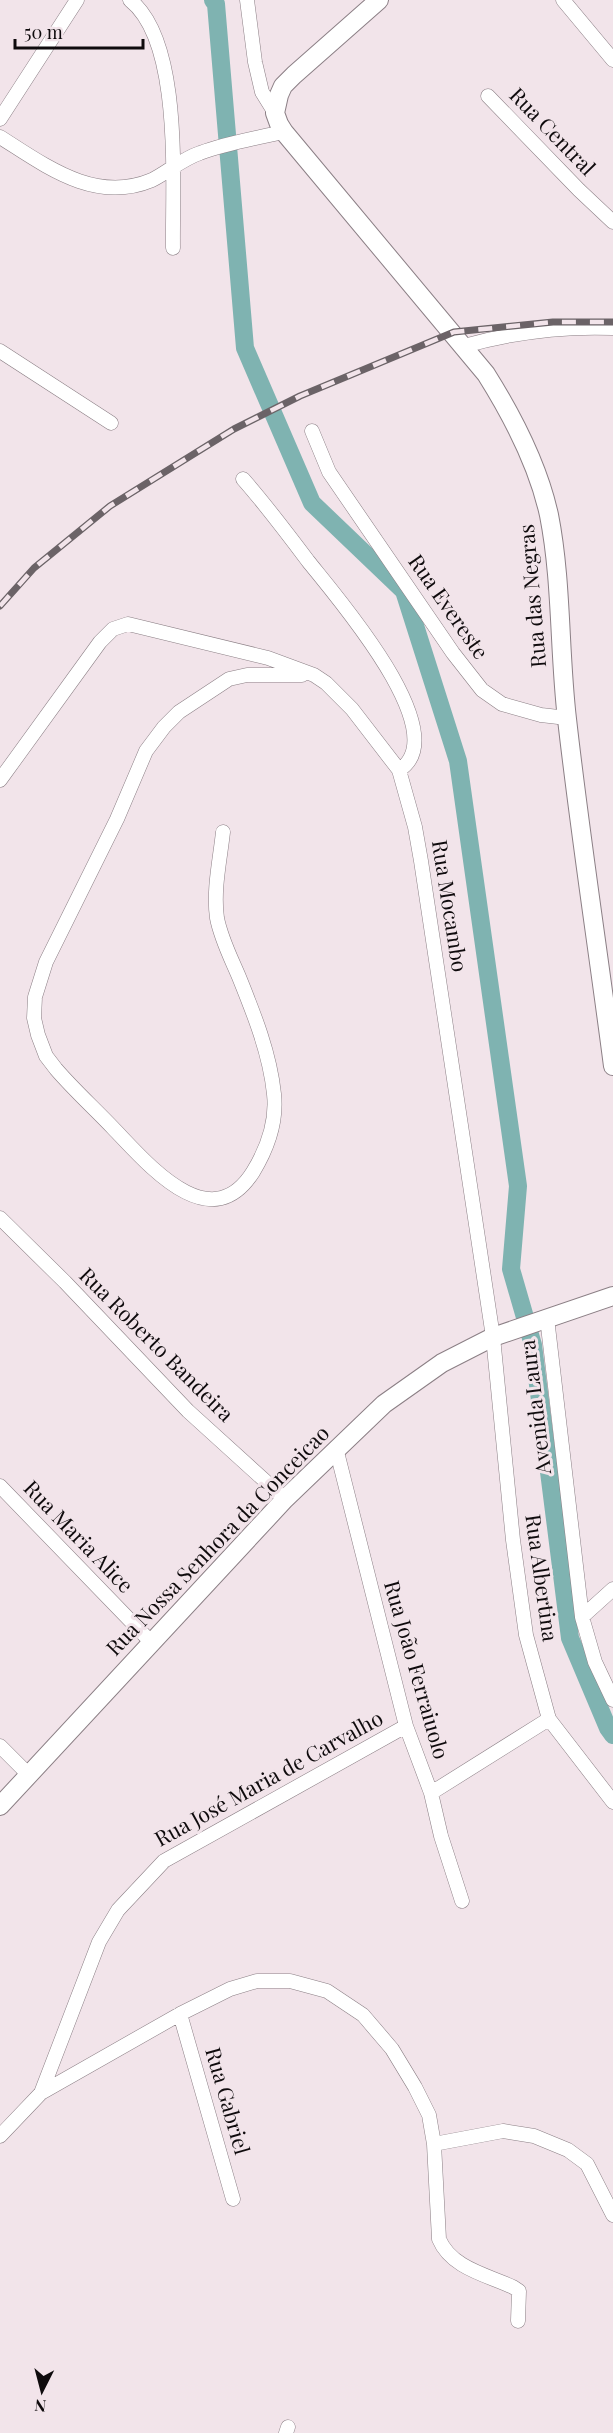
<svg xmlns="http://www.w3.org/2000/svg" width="613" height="2433" font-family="'Playfair Display',serif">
<rect width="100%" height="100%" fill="#f2e4ea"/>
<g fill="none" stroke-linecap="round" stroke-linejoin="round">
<path stroke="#7fb3b1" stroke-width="18" d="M213,0L216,4L245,348L312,503L404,591L458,761L518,1186L511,1269L533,1345L570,1638L608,1728L613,1735"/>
<defs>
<path id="street" d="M130,0C183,42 172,185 173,248
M247,0L255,62L262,92L275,113
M563,0L613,60
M488,96L579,190L613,222
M0,119L77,0
M0,137C46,166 95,204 152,180C168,172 182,159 200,153C227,143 256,138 284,132
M464,346C514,332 562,326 613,328
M0,351L111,423
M312,431L329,472L453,653L482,690L502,704L541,715L567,718
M243,479C266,505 287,533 308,561C334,594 457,734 399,770
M0,780L100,642L113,629L128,624L268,658L314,675L326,683L352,709L399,770L415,827L421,861L493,1337L513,1540L526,1635L549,1719L613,1802
M223,832C220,860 213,890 217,918C221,939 231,958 239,977C254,1014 270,1054 274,1094C277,1121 267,1149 253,1172C210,1240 147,1163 113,1128C94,1108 74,1090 56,1069L46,1056L38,1035L34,1018L35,997L46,962L117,819L146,751L164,727L179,712L229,679L247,675H302
M0,1218L65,1282L188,1411L285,1499
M547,1318L582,1617L595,1662L613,1700
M336,1448L406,1726L431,1793L441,1836L462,1901
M0,1486L151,1642
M582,1617L613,1589
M0,1746L28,1774
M431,1793L549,1719
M180,2014L233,2199
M41,2093L99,1942L118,1910L164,1861L406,1726
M0,2136L41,2093L180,2014L230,1989L257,1981H290L327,1991L363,2015L392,2049L415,2087L429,2115L434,2144L439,2239C451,2268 487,2275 513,2287L519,2291L518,2321
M434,2144L503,2131L534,2136L568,2150L587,2164L613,2215
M286,2433L288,2427"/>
<path id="secondary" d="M379,0L294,75L283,86L279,95L275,113L279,124L284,132L486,374C513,417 538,465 549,515C562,581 559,651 567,719C580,834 598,950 613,1066
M0,1806L285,1499L384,1404L442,1363L493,1337L613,1296"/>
</defs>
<use href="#street" stroke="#8b7f85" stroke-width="15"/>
<use href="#secondary" stroke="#8b7f85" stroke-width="20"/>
<use href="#street" stroke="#fff" stroke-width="14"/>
<use href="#secondary" stroke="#fff" stroke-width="18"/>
<defs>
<path id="rail" d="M0,606L34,568L110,506L234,429L300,396L454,332L553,322H613"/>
</defs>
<use href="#rail" stroke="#6b6367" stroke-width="7"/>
<use href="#rail" stroke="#f2e4ea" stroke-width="4.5" stroke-dasharray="14" stroke-linecap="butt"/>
</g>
<g text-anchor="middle" stroke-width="6" stroke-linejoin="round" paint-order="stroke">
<g font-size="21" fill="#0f0b0d" stroke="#f2e4ea">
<text transform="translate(552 132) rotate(46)" y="7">Rua Central</text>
<text transform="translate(533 596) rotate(-95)" y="7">Rua das Negras</text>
<text transform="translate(448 607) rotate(55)" y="7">Rua Evereste</text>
<text transform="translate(449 906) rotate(81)" y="7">Rua Mocambo</text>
<text transform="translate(156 1345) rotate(45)" y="7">Rua Roberto Bandeira</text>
<text transform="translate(536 1407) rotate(-97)" y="7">Avenida Laura</text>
<text transform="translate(78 1537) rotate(46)" y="7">Rua Maria Alice</text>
<text transform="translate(218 1541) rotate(-46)" y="7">Rua Nossa Senhora da Conceicao</text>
<text transform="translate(541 1578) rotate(82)" y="7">Rua Albertina</text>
<text transform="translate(416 1670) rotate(74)" y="7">Rua João Ferraiuolo</text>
<text transform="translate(269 1779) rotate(-29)" y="7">Rua José Maria de Carvalho</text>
<text transform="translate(227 2101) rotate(74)" y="7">Rua Gabriel</text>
</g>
</g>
<g transform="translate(42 2391) rotate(186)" stroke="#f2e4ea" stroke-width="4.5" paint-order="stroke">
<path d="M0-4.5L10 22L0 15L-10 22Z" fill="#0f0b0d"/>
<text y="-9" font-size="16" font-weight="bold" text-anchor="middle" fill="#0f0b0d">N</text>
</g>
<path d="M15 39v9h128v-9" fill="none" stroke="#0f0b0d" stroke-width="3"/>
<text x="24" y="39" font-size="18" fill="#0f0b0d" stroke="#f2e4ea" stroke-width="4.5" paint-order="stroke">50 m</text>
</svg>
